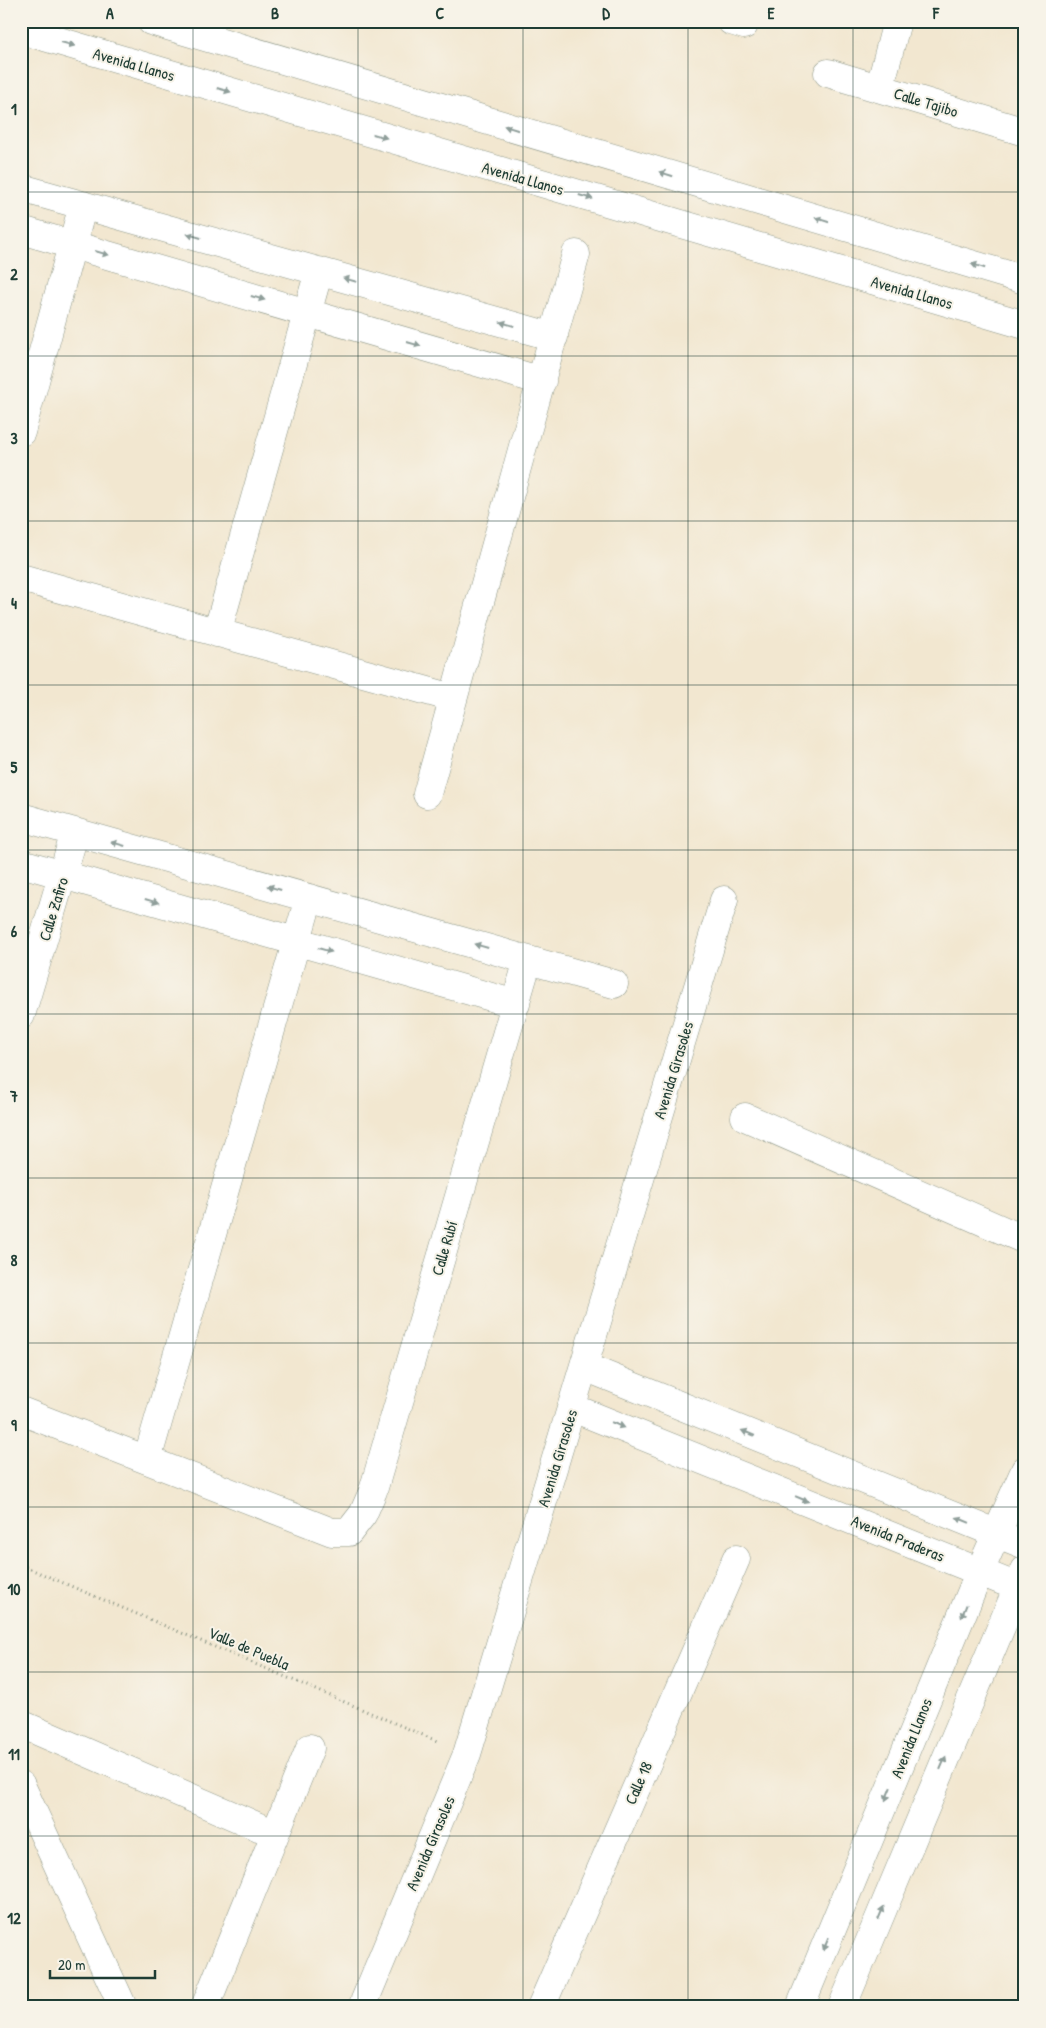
<svg xmlns="http://www.w3.org/2000/svg" width="1046" height="2028" font-family="'Patrick Hand',sans-serif">
<rect width="100%" height="100%" fill="#f7f3e8"/>
<filter id="ink" filterUnits="userSpaceOnUse"><feTurbulence type="fractalNoise" baseFrequency=".02" numOctaves="2"/><feDisplacementMap in="SourceGraphic" scale="10" xChannelSelector="R" yChannelSelector="G"/><feConvolveMatrix kernelMatrix="1 2 1 2 8 2 1 2 1" color-interpolation-filters="sRGB"/></filter>
<filter id="wash" filterUnits="userSpaceOnUse"><feTurbulence type="fractalNoise" baseFrequency=".0096" numOctaves="4" result="noise"/><feDisplacementMap in="SourceGraphic" scale="20" xChannelSelector="R" yChannelSelector="G"/><feGaussianBlur stdDeviation="1.12" result="paint"/><feColorMatrix in="noise" values="0 0 0 0 0 0 0 0 0 0 0 0 0 0 0 0 0 1.4 0 .05"/><feComposite in="paint" operator="in"/></filter>
<g filter="url(#wash)">
<rect width="100%" height="100%" fill="#f2e7d0"/>
</g>
<g filter="url(#ink)">
<g fill="none" stroke-linecap="round" stroke-linejoin="round">
<defs>
<path id="street" d="M151,21L1025,280
M731,21L744,25
M21,30L1025,325
M828,73L1025,132
M880,87L897,21
M21,188L554,337
M21,230L542,381
M21,432L83,205
M21,578L453,698
M217,633L319,271
M427,794L576,254
M21,817L614,984
M21,863L516,1004
M21,1015L75,832
M745,1117L1025,1240
M585,1367L1025,1545
M573,1408L1025,1590
M21,1411L332,1532H349L363,1514L373,1491L528,960
M147,1460L309,898
M21,1724L275,1834
M21,1785L123,2007
M205,2007L310,1748
M362,2007L467,1754L724,900
M541,2007L736,1559
M800,2007L980,1571L1025,1470
M842,2007L1025,1570"/>
</defs>
<use href="#street" stroke="#889282" stroke-width="29"/>
<path stroke="#889282" stroke-width="3" stroke-dasharray="1 4" stroke-linecap="butt" d="M21,1565L437,1741"/>
<use href="#street" stroke="#fff" stroke-width="28"/>
</g>
<defs><path id="oneway-solid" d="M-6-.8H1V-3.2L6.5 0L1 3.2V.8H-6Z" transform="scale(1.25)"/></defs>
<g fill="#8f9e9a">
<use href="#oneway-solid" transform="translate(68 44) rotate(16)"/>
<use href="#oneway-solid" transform="translate(224 90) rotate(16)"/>
<use href="#oneway-solid" transform="translate(511 128) rotate(-163)"/>
<use href="#oneway-solid" transform="translate(380 136) rotate(16)"/>
<use href="#oneway-solid" transform="translate(666 174) rotate(-163)"/>
<use href="#oneway-solid" transform="translate(586 197) rotate(16)"/>
<use href="#oneway-solid" transform="translate(822 220) rotate(-163)"/>
<use href="#oneway-solid" transform="translate(194 236) rotate(-164)"/>
<use href="#oneway-solid" transform="translate(102 253) rotate(16)"/>
<use href="#oneway-solid" transform="translate(978 266) rotate(-163)"/>
<use href="#oneway-solid" transform="translate(350 280) rotate(-164)"/>
<use href="#oneway-solid" transform="translate(258 298) rotate(16)"/>
<use href="#oneway-solid" transform="translate(507 324) rotate(-164)"/>
<use href="#oneway-solid" transform="translate(414 344) rotate(16)"/>
<use href="#oneway-solid" transform="translate(118 844) rotate(-164)"/>
<use href="#oneway-solid" transform="translate(274 888) rotate(-164)"/>
<use href="#oneway-solid" transform="translate(152 901) rotate(16)"/>
<use href="#oneway-solid" transform="translate(481 946) rotate(-164)"/>
<use href="#oneway-solid" transform="translate(325 950) rotate(16)"/>
<use href="#oneway-solid" transform="translate(618 1425) rotate(22)"/>
<use href="#oneway-solid" transform="translate(748 1433) rotate(-158)"/>
<use href="#oneway-solid" transform="translate(802 1499) rotate(22)"/>
<use href="#oneway-solid" transform="translate(963 1520) rotate(-158)"/>
<use href="#oneway-solid" transform="translate(964 1611) rotate(112)"/>
<use href="#oneway-solid" transform="translate(943 1763) rotate(-67)"/>
<use href="#oneway-solid" transform="translate(888 1794) rotate(112)"/>
<use href="#oneway-solid" transform="translate(881 1913) rotate(-67)"/>
<use href="#oneway-solid" transform="translate(826 1944) rotate(112)"/>
</g>
</g>
<path fill="none" stroke="#1f3d34" stroke-width="1" stroke-opacity="0.55" d="M193,21V2007M358,21V2007M523,21V2007M688,21V2007M853,21V2007M21,192H1025M21,356H1025M21,521H1025M21,685H1025M21,850H1025M21,1014H1025M21,1178H1025M21,1343H1025M21,1507H1025M21,1672H1025M21,1836H1025"/>
<g text-anchor="middle" stroke-width="4" stroke-linejoin="round" paint-order="stroke">
<g font-size="16" fill="#1f3d34" stroke="#f7f3e8">
<text transform="translate(134 64) rotate(16)" y="6">Avenida Llanos</text>
<text transform="translate(926 102) rotate(17)" y="6">Calle Tajibo</text>
<text transform="translate(523 178) rotate(16)" y="6">Avenida Llanos</text>
<text transform="translate(912 292) rotate(16)" y="6">Avenida Llanos</text>
<text transform="translate(53 909) rotate(-73)" y="6">Calle Zafiro</text>
<text transform="translate(673 1070) rotate(-73)" y="6">Avenida Girasoles</text>
<text transform="translate(444 1248) rotate(-74)" y="6">Calle Rubí</text>
<text transform="translate(557 1458) rotate(-73)" y="6">Avenida Girasoles</text>
<text transform="translate(898 1538) rotate(22)" y="6">Avenida Praderas</text>
<text transform="translate(249 1648) rotate(23)" y="6">Valle de Puebla</text>
<text transform="translate(911 1738) rotate(-68)" y="6">Avenida Llanos</text>
<text transform="translate(638 1783) rotate(-66)" y="6">Calle 18</text>
<text transform="translate(430 1843) rotate(-67)" y="6">Avenida Girasoles</text>
</g>
</g>
<rect width="1046" height="2028" fill="none" stroke="#f7f3e8" stroke-width="55"/>
<path d="M50 1970v8h105v-8" fill="none" stroke="#1f3d34" stroke-width="2.5"/>
<text x="58" y="1970" font-size="15" fill="#1f3d34" stroke="#f7f3e8" stroke-width="4" paint-order="stroke">20 m</text>
<rect x="28" y="28" width="990" height="1972" fill="none" stroke="#1f3d34" stroke-width="2"/>
<g font-size="16" text-anchor="middle" font-weight="bold" fill="#1f3d34">
<text x="110" y="19">A</text>
<text x="275" y="19">B</text>
<text x="440" y="19">C</text>
<text x="606" y="19">D</text>
<text x="771" y="19">E</text>
<text x="936" y="19">F</text>
<text x="14" y="115">1</text>
<text x="14" y="280">2</text>
<text x="14" y="444">3</text>
<text x="14" y="609">4</text>
<text x="14" y="773">5</text>
<text x="14" y="937">6</text>
<text x="14" y="1102">7</text>
<text x="14" y="1266">8</text>
<text x="14" y="1431">9</text>
<text x="14" y="1595">10</text>
<text x="14" y="1760">11</text>
<text x="14" y="1924">12</text>
</g>
</svg>
